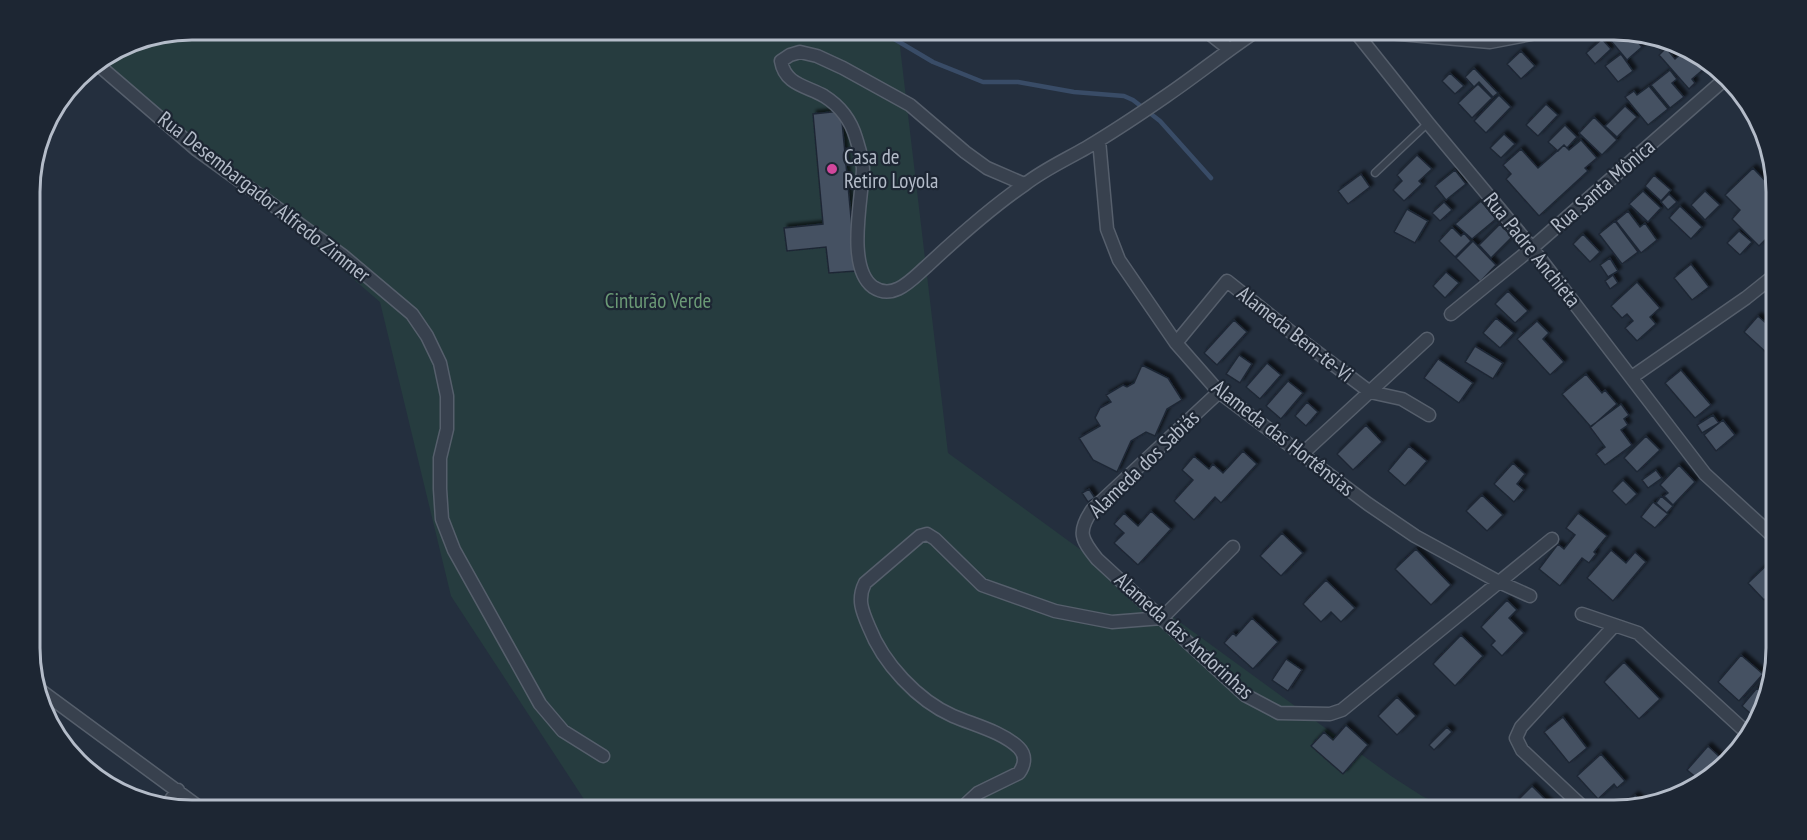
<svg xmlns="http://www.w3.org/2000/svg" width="1807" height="840" font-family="'PT Sans Narrow',sans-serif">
<defs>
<filter id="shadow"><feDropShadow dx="3.5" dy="-3.5" stdDeviation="1.5" flood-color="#0009"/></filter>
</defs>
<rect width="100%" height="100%" fill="#242f3e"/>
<path fill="#263c3f" d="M192,30H898L948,453L1391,776L1422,796L1451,810H591L451,596L380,302L100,61L131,42Z"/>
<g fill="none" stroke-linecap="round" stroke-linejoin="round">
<path stroke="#394c67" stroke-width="4.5" d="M879,30L933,62L983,82H1018L1074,92L1124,96L1133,100L1160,121L1211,178"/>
</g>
<path fill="#455162" stroke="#1f2835" stroke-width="1.5" filter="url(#shadow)" d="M1613,30L1631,33L1642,47L1627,60L1606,35Z
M1651,37L1672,42L1660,50Z
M1602,39L1611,49L1595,64L1586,53Z
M1666,48L1675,59L1684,51L1694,62L1697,59L1705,68L1692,79L1695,83L1689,89L1659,55Z
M1521,51L1535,66L1521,79L1507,64Z
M1621,54L1633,71L1618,82L1605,66Z
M1474,68L1498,93L1493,97L1479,82L1474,87L1465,77Z
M1670,70L1677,79L1672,83L1684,97L1670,108L1651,85Z
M1450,73L1464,86L1455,94L1442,81Z
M1478,84L1492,98L1472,118L1458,103Z
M1649,86L1668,109L1648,125L1625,97L1634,91L1637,95Z
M1739,90L1744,94L1750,108L1736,92Z
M1499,95L1511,107L1486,133L1474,121Z
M1546,104L1558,115L1538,136L1526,125Z
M1625,106L1637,117L1617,137L1605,126Z
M841,111L856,271L829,273L826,247L787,251L784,228L823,224L813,114Z
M1594,117L1617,140L1602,155L1579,133Z
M1565,125L1577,137L1567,148L1564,145L1558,151L1548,142Z
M1504,134L1515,144L1501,158L1490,148Z
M1581,140L1597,158L1585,168L1588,171L1539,216L1506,179L1511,174L1503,165L1521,149L1538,168L1564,145L1569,150Z
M1417,155L1432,169L1419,181L1422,184L1404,201L1393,190L1402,181L1397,175Z
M1753,168L1776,192V238L1772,243L1767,238L1759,246L1732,219L1740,210L1725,195Z
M1455,170L1466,184L1446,200L1435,186Z
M1361,174L1370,187L1348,204L1338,191Z
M1654,175L1671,190L1661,201L1645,186Z
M1643,191L1661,208L1648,222L1629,204Z
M1705,191L1720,205L1705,220L1691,205Z
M1669,194L1677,202L1668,210L1661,202Z
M1481,201L1496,219L1472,239L1455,224Z
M1444,202L1452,210L1440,221L1432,213Z
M1680,206L1702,227L1691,239L1669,218Z
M1407,209L1428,221L1415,243L1394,232Z
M1628,211L1640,227L1645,223L1657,240L1641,253L1616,221Z
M1615,221L1638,252L1622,264L1599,234Z
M1500,224L1512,237L1491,258L1479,245Z
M1452,227L1461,236L1464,233L1471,241L1455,257L1439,241Z
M1739,231L1752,242L1740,255L1727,243Z
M1583,234L1600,252L1590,262L1573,244Z
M1473,241L1496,265L1480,282L1456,258Z
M1610,258L1618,271L1608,277L1600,265Z
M1691,264L1709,287L1692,300L1674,278Z
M1446,272L1459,283L1445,298L1433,286Z
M1613,275L1618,283L1610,289L1605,281Z
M1637,282L1660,308L1650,317L1656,324L1637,341L1625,328L1633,321L1627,314L1622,318L1611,306Z
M1508,291L1528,311L1515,323L1495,304Z
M1758,316L1776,332V347L1769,355L1744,332Z
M1496,318L1514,333L1500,348L1483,333Z
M1234,320L1247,332L1217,365L1204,353Z
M1537,321L1549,333L1543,339L1564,362L1550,375L1517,339Z
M1475,346L1503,363L1493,379L1465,362Z
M1239,355L1252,364L1240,383L1226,374Z
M1438,359L1473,383L1459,403L1424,378Z
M1267,363L1281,375L1260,399L1246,387Z
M1142,365L1168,378L1182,400L1167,409L1155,436L1146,432L1131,441L1117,472L1093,460L1079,438L1100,426L1095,418L1100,408L1111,402L1106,395L1123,385L1127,387L1134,383Z
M1681,370L1711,405L1695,418L1665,383Z
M1586,374L1602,393L1605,390L1617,404L1591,427L1562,394Z
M1288,381L1303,393L1281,419L1266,406Z
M1307,402L1318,412L1306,426L1295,416Z
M1621,404L1629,415L1624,419L1628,425L1621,430L1632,445L1605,465L1596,454L1605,447L1590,427Z
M1713,415L1719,423L1702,433L1697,425Z
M1723,420L1735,435L1716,451L1704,435Z
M1366,425L1382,442L1353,470L1337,454Z
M1646,436L1660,450L1637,472L1624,458Z
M1409,446L1427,461L1405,486L1388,471Z
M1243,451L1257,464L1221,503L1215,497L1194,520L1174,501L1193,480L1182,470L1194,456L1209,469L1213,464L1223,473Z
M1513,463L1525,474L1517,484L1524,490L1514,502L1494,484Z
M1679,465L1695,482L1673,505L1664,496L1668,493L1660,485Z
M1656,470L1662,478L1648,488L1642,480Z
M1623,480L1637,494L1626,505L1612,491Z
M1089,489L1095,498L1088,502L1082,493Z
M1482,495L1503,515L1487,531L1466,511Z
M1661,496L1673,506L1667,513L1656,503Z
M1653,502L1668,514L1655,528L1641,517Z
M1151,511L1171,529L1138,565L1114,543L1124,533L1114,524L1124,513L1138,526Z
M1578,513L1607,536L1594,552L1596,554L1589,563L1582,558L1560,586L1539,569L1558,544L1564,549L1575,535L1566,528Z
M1282,533L1303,553L1281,576L1260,556Z
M1416,549L1451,585L1431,605L1395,569Z
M1611,550L1626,563L1635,552L1646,562L1613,601L1587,578Z
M1768,564L1777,573V587L1764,600L1748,583Z
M1326,580L1355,608L1341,622L1331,612L1321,622L1303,604Z
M1507,600L1517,610L1509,618L1524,633L1502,656L1491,645L1495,641L1481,627Z
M1252,618L1278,642L1253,669L1224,643L1233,633L1236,636Z
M1461,635L1483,656L1455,686L1433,664Z
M1741,655L1763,674L1739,701L1718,682Z
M1286,659L1302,670L1288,691L1272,680Z
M1624,662L1660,699L1639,719L1604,682Z
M1757,688L1767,696L1765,710L1757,719L1742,706Z
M1397,697L1416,716L1397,735L1378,716Z
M1563,717L1587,748L1569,763L1544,732Z
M1346,725L1368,745L1343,774L1311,746L1324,732L1333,740Z
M1447,727L1452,732L1434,750L1429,745Z
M1708,746L1723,760L1703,783L1687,770Z
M1601,754L1625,781L1617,788L1614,784L1598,799L1577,776Z
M1532,786L1550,804L1545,810H1522L1516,802Z
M1635,795L1644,803L1624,810L1622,808Z"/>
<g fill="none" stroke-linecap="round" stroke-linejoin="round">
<defs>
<path id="lane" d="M1375,173L1428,123"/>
<path id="street" d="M1205,30L1229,49
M1354,30L1428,123L1532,248L1705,474L1777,540
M1355,30L1490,42L1552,30
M96,63L197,150L342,255L412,314L427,336L440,363L447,396V429L440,458V489L442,519L454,550L540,704L563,731L603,756
M1099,140L1107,229L1119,260L1176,343L1219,392L1368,504L1415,536L1499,582L1530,596
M1024,184L987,168L965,152L910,105L843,68L817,56L800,52L790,55L781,61C785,85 807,86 824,96C840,106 851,121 856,138C859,148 863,160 863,169C862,199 846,267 873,287C894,301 912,279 927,266C957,238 989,209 1024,185C1043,170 1065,160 1086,148C1113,132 1140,114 1166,96C1197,75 1226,51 1258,30
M1451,314L1532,248L1725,79
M1176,343L1227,281L1306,344L1370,392L1402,399L1429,415
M1632,377L1746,298L1776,274
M1219,392L1092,510C1077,532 1081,539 1097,559L1245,695L1279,713L1330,714L1342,710L1552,539
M1302,454L1427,339
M1582,614L1638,633L1746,732
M40,690L203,810
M167,805L178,790
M964,810V806L978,793L1019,773C1024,766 1027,756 1019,748C1003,732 974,725 953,716C917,700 883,663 869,627C862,611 857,599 865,583L920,536L927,534L935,539L982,585L1055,611L1112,622L1162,618L1233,547
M1586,810L1522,750L1516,738L1521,727L1614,626"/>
</defs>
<use href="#lane" stroke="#565f6c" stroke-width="9"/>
<use href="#street" stroke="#565f6c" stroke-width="15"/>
<use href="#lane" stroke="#38414e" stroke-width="6"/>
<use href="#street" stroke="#38414e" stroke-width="12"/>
</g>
<circle fill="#d1479c" stroke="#1d2633" stroke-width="2" cx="832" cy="169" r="6"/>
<g text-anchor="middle" stroke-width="4.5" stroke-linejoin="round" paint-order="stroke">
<g font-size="21" fill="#b4bcc9" stroke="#1d2633" text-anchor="start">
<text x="844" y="164">Casa de<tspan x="844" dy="24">Retiro Loyola</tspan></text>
</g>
<g font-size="21" fill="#b4bcc9" stroke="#1d2633">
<text transform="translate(1603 186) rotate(-41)" y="7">Rua Santa Mônica</text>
<text transform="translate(264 197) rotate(38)" y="7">Rua Desembargador Alfredo Zimmer</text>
<text transform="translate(1532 250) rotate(51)" y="7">Rua Padre Anchieta</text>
<text transform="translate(1295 334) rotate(38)" y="7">Alameda Bem-te-Vi</text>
<text transform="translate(1283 438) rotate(38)" y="7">Alameda das Hortênsias</text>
<text transform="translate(1144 464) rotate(-44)" y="7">Alameda dos Sabiás</text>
<text transform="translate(1184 636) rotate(42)" y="7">Alameda das Andorinhas</text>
</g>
<g font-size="21" fill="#6b9a76" stroke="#1d2633">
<text x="658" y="308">Cinturão Verde</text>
</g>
</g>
<path d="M0 0H1807V840H0ZM192 40H1614A152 152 0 0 1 1766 192V648A152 152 0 0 1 1614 800H192A152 152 0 0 1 40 648V192A152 152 0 0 1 192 40Z" fill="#1d2633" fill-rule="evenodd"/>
<path fill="none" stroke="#b4bcc9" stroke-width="3" d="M192 40H1614A152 152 0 0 1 1766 192V648A152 152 0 0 1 1614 800H192A152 152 0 0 1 40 648V192A152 152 0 0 1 192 40Z"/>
</svg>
